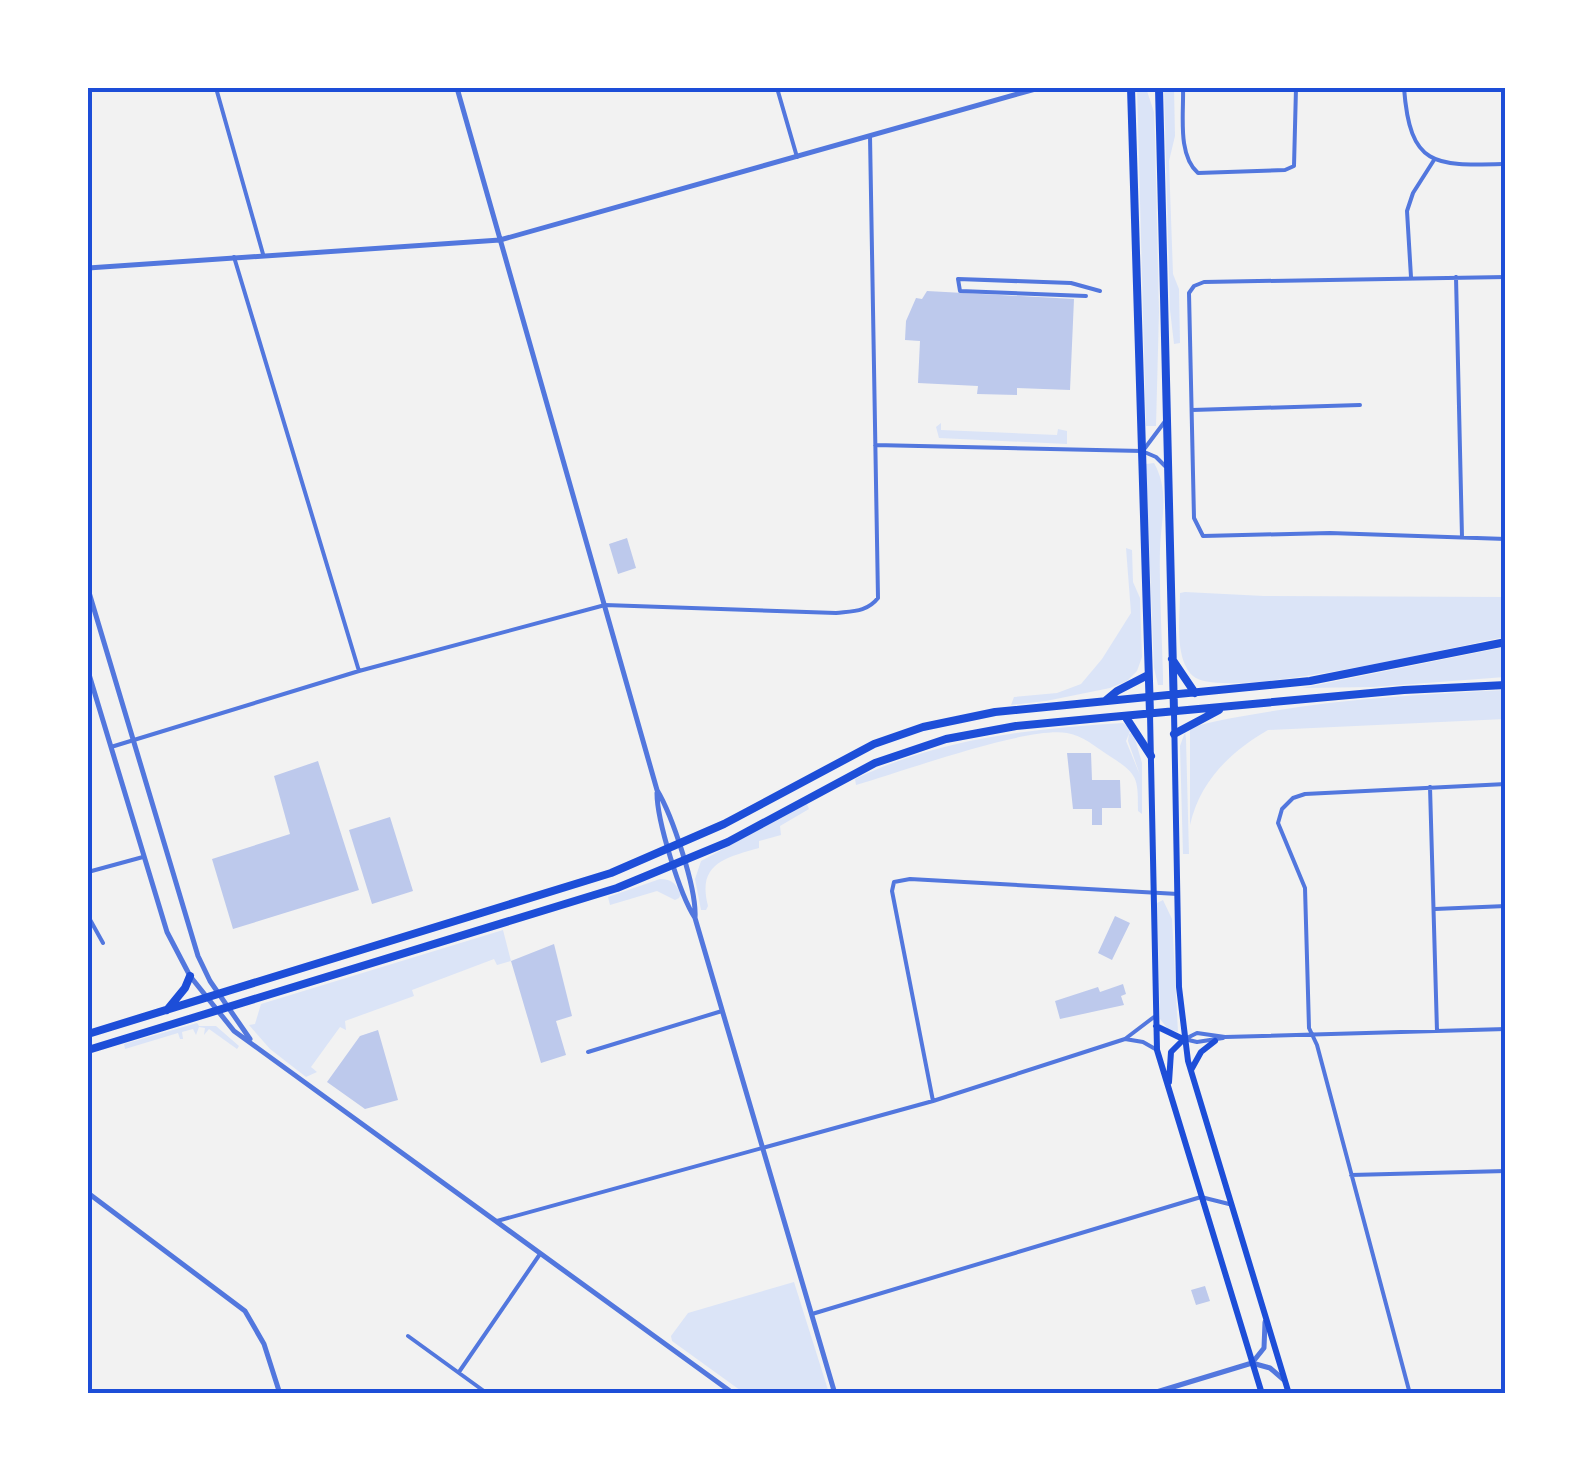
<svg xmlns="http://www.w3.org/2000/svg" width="1593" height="1481" font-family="'PT Sans Narrow',sans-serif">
<rect width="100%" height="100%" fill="#f2f2f2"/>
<path fill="#dbe4f7" d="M1137,88H1146L1154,112L1155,137L1159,312L1156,426H1146Z
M1164,88H1174L1175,136L1169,161L1173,274L1179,289L1180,343L1174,344L1170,310Z
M941,423V430L1057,435L1058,429L1067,431V444L939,438L936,427Z
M1154,463C1170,491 1161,519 1160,549C1159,591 1162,634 1163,676V685H1158L1154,668L1146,464Z
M1126,548L1132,550L1133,582L1140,598L1142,657L1137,671L1127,681L1110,688L1046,701L1011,705L1014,697L1057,693L1081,684L1102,659L1131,613Z
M1185,592L1264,596L1505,597V637C1457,646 1223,703 1193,676C1174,659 1180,617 1180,593Z
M1505,647V677L1374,687L1302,688Z
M1505,690V719L1268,730C1230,752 1200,781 1190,825V728C1218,719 1244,716 1273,711C1350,698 1428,694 1505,690Z
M1123,723L1131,729L1126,741L1140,775L1128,741L1129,734L1133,732L1142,763V814L1138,811C1138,777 1138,774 1108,755C1094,746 1084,736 1067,733C1026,726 902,772 856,785L855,779C941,738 1029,729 1123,723Z
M1185,732L1186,739L1189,854H1183L1180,746Z
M807,804L809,809L780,826L781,835L759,841V848C724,858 697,864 708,906L706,910H701L695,879L701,861Z
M660,879C672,879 676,884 681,894L679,898L675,900L657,891L610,905L608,897Z
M1163,900L1172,919L1178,1032L1168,1029L1160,1019L1157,903Z
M503,930L511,961L497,965L494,959L412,990L414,996L345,1021L346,1030L340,1027L311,1067L317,1072L306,1077L270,1049L249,1025L255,1024L261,1004Z
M197,1023L199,1026H216L239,1046L237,1049L209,1029L204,1035L205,1028L199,1027L196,1035L193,1029L182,1032L183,1039H180L178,1033L125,1049L124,1044Z
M794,1282L829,1393H744L672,1341L671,1336L688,1313Z"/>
<path fill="#bdc9ec" d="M927,291L1074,299L1070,390L1017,388V395L977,394L978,386L918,383L920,341L905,340L906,321L916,298L922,299Z
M627,538L636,568L618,574L609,544Z
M1067,753H1091L1092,780H1120L1121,808H1102V825H1092V809H1073Z
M318,761L359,890L233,929L212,859L290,834L274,776Z
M390,817L413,891L372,904L349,830Z
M1115,916L1130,923L1112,960L1098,953Z
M554,944L572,1016L556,1021L566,1055L541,1063L511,961Z
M1123,984L1126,994L1121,996L1124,1005L1060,1019L1055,1001L1098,987L1100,992Z
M378,1030L398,1100L365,1109L327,1082L360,1036Z
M1205,1286L1210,1301L1196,1305L1191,1290Z"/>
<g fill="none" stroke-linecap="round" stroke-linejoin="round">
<path stroke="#5277de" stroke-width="4" d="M216,88L263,254
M777,88L797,157
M1183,88C1184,113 1177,155 1198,173L1285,170L1294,166L1296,88
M1404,88C1410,168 1435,166 1506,164
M234,257L359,671
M1411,277L1407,211L1413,193L1434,160
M1456,277L1462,537
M1506,277L1204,282L1194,286L1189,293L1194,518L1203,536L1330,533L1506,539
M1086,296L960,291L958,279L1071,283L1100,291
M1192,410L1360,405
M875,445L1142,451L1156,457L1165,466
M1145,448L1166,420
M111,747L359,671L605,605L836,613C853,611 867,612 878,598L870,136
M1430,787L1437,1031
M88,872L143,857
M1435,909L1506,906
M88,916L103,943
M1187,1038L1197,1033L1225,1037L1506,1029
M1125,1039L1143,1042L1157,1050
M1184,1039L1197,1042L1223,1038
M588,1052L722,1011
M933,1101L892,891L894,882L910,879L1178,894
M1503,1171L1506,1184
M1351,1175L1506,1171
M497,1221L933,1101L1125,1039L1154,1017
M812,1314L1201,1197L1229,1204
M408,1336L488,1394
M459,1372L540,1254
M1410,1394L1317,1045L1309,1028L1305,888L1278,823L1282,809L1293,798L1305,794L1506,784"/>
<path stroke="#5277de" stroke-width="5" d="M457,88L657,790C672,815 697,889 695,918
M88,268L500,240L1039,88
M88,589L198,956L210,981L250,1039
M88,671L167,932L190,976L234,1031L734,1394
M657,793C657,821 680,895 695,918L835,1394
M88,1193L245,1311L264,1344L280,1394
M1252,1363L1270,1368L1284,1380
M1150,1394L1252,1363L1264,1348L1265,1322"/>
<path stroke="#1d4ed8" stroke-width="6" d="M1174,712L1179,987L1188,1061L1289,1394
M1150,714L1157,1050L1262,1394
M1156,1026L1183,1039
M1191,1070L1201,1052L1215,1041
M1169,1082L1171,1052L1184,1039"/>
<path stroke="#1d4ed8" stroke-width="8" d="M1131,88L1150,714
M1159,88L1174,712
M1172,659L1195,693
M1105,701L1117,691L1148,675
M1125,716L1151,756
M1174,734L1219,710
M167,1010L185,988L190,976
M88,1034L611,873L724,824L874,744L923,727L995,712L1310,681L1506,642
M88,1050L617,888L728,842L875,763L946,739L1016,726L1111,717L1404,690L1506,685"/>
</g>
<rect width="1593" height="1481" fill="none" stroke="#ffffff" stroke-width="180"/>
<rect x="90" y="90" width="1413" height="1301" fill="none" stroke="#1d4ed8" stroke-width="4"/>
</svg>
